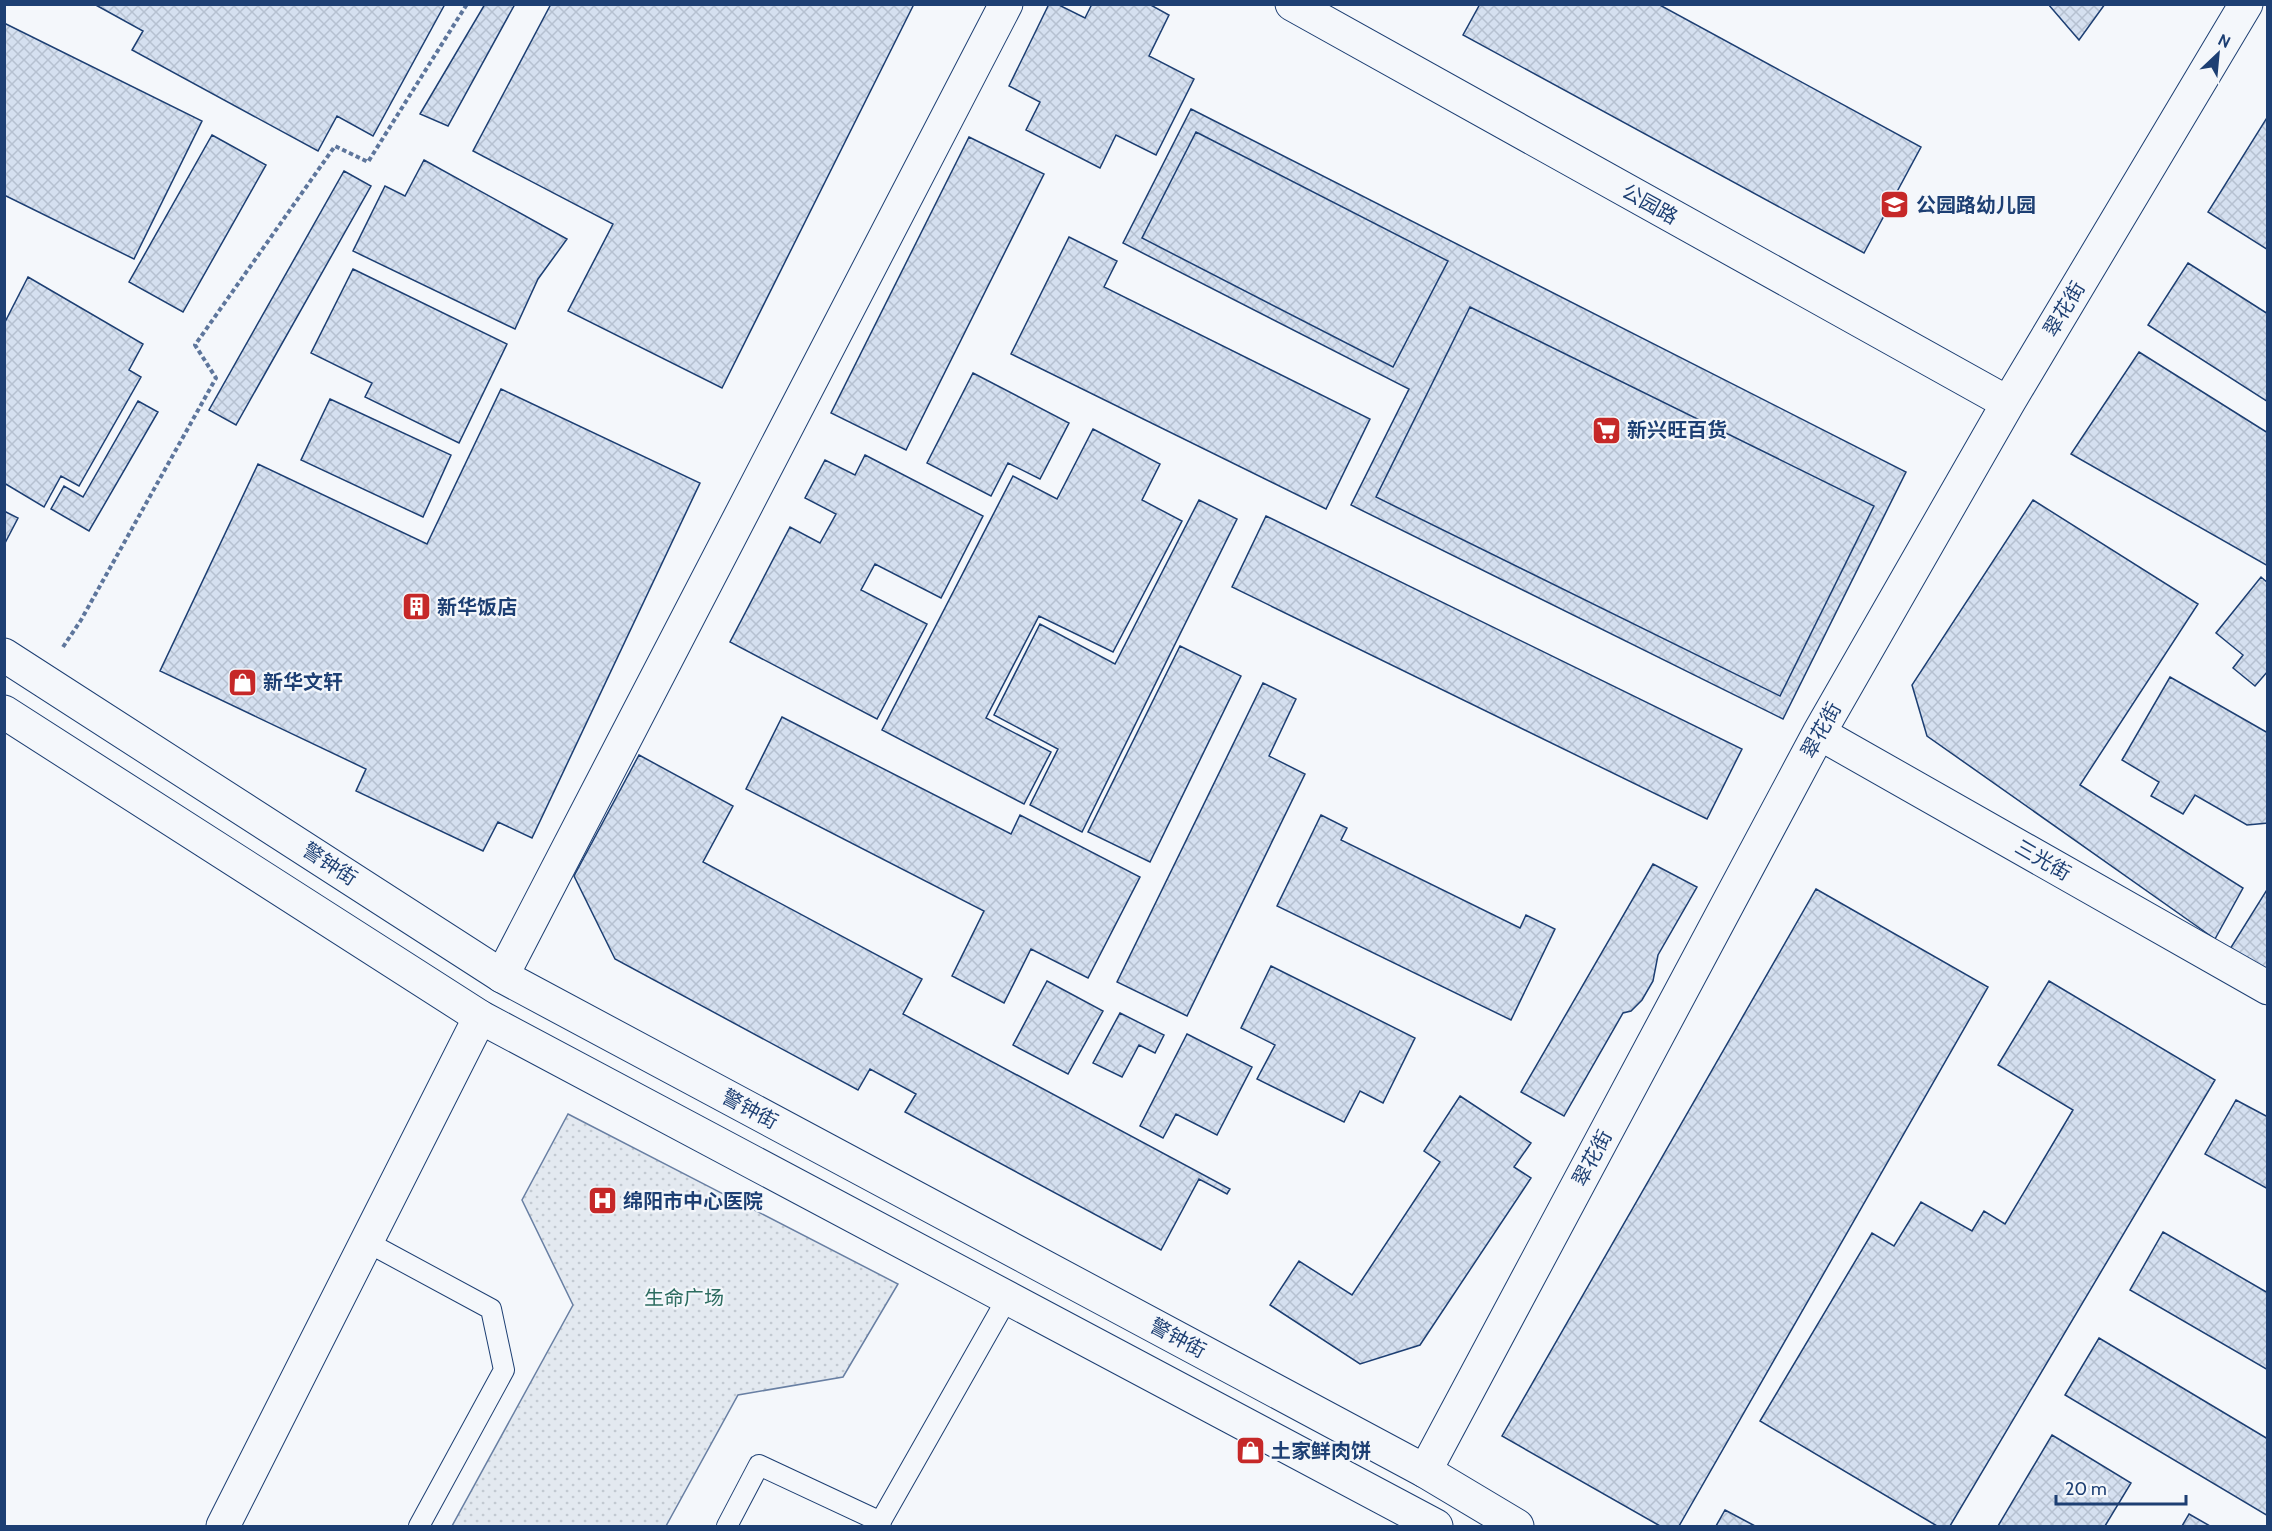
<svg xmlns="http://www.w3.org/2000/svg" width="2272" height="1531" font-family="Cabin,'Noto Sans SC',sans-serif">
<defs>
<pattern id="grass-dots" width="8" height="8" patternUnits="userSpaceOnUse" patternTransform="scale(1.5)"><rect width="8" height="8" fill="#e3e9f0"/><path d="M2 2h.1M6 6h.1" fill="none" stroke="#c2c9d1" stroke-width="1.8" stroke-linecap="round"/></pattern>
<pattern id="building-cross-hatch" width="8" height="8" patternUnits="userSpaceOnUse" patternTransform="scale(1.5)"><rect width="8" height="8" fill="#d5e0f0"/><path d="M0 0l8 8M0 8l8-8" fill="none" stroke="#b6c1d1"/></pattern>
</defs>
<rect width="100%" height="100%" fill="#f4f7fb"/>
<path fill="url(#grass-dots)" stroke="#687fa3" stroke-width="1.5" d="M568,1114L898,1284L843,1377L738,1395L666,1526H452L573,1305L522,1200Z"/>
<path fill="url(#building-cross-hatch)" stroke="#1d3f73" stroke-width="1.5" d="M94,4H445L373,136L337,116L318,151L132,50L143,31Z
M485,4H515L448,126L420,114Z
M551,4H914L722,388L568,311L613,224L473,151Z
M1049,4H1057L1085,18L1092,4H1149L1169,15L1149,56L1194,79L1156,155L1116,135L1100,168L1026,130L1040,102L1009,86Z
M1480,4H1658L1921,147L1864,253L1463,35Z
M2048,4H2105L2079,40Z
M4,23L202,121L134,259L4,195Z
M1191,109L1906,472L1783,719L1351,505L1409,389L1123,243Z
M2268,116V250L2208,212Z
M1196,132L1448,261L1393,367L1142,238Z
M212,135L266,165L183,312L129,282Z
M969,137L1044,174L906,450L831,413Z
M424,160L567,239L538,279L515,329L353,251L385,186L405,196Z
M344,171L371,186L236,425L209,410Z
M1069,237L1117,261L1104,287L1370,419L1326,509L1011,354Z
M2188,263L2268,314V402L2148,325Z
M353,269L507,344L459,443L365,397L372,383L311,353Z
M28,277L143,344L129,370L141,377L79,486L61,476L44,507L4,483V324Z
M1470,307L1874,506L1780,696L1376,497Z
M2139,352L2268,433V566L2071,454Z
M973,373L1069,423L1040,479L1008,463L991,496L927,463Z
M501,389L700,483L532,838L498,822L483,851L356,791L366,769L160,671L258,464L427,544Z
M330,399L451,455L423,517L301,460Z
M138,401L158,412L89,531L51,509L64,486L83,497Z
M1093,429L1160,464L1142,500L1182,521L1113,652L1039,616L986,718L1051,752L1024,804L882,730L1013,476L1057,499Z
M865,455L983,516L941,598L875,564L861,590L927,624L877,719L730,642L790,527L820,543L836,514L805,498L825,460L855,475Z
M1199,500L1237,519L1082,832L1030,805L1058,749L994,715L1040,624L1115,664Z
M2033,500L2198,604L2080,785L2243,888L2215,939L1927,736L1912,685Z
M4,511L18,518L4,545Z
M1266,516L1742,749L1707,819L1232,587Z
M2261,577L2268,583V671L2255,686L2233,668L2243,655L2216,633Z
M1180,646L1241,676L1150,862L1088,832Z
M2170,677L2268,733V823L2247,825L2195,795L2183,814L2151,796L2159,782L2122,760Z
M1263,683L1296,699L1269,756L1305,774L1187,1016L1117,982Z
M782,717L1011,834L1020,815L1140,877L1088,978L1031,949L1004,1003L952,976L984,911L746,789Z
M639,755L733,806L703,862L922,979L903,1014L1230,1189L1227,1194L1199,1179L1161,1250L905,1112L916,1094L870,1069L858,1090L615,959L574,876Z
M1321,815L1347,828L1341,840L1520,928L1526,915L1555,929L1511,1020L1277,906Z
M1653,864L1697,887L1658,955L1653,981L1642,1000L1631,1011L1623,1013L1564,1116L1521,1092Z
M2268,888V972L2230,949Z
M1816,889L1988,987L1679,1526H1660L1502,1436Z
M1271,966L1415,1038L1383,1103L1360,1091L1344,1122L1257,1079L1275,1045L1241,1028Z
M1047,981L1103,1011L1068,1074L1013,1045Z
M2049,981L2215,1080L1950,1526H1937L1760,1421L1872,1233L1894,1246L1921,1202L1972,1231L1984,1211L2005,1224L2073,1110L1998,1065Z
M1120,1013L1164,1035L1155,1053L1139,1045L1122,1077L1093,1063Z
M1187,1034L1252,1067L1217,1135L1176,1114L1163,1138L1140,1126Z
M1460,1096L1531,1143L1514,1167L1531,1178L1420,1345L1360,1364L1270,1305L1299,1261L1352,1295L1440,1162L1424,1151Z
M2236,1100L2268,1117V1189L2205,1154Z
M2163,1232L2268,1293V1370L2130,1290Z
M2099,1338L2268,1439V1516L2065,1395Z
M2052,1435L2131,1483L2105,1526H1998Z
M1725,1510L1755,1526H1716Z
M2189,1514L2210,1526H2182Z"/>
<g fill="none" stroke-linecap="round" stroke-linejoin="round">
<defs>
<path id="service" d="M367,1242L491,1309L504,1370L419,1526
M727,1526L759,1465L881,1522
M878,1526L1008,1297"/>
<path id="minor" d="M1292,4L2008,403
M1819,733L2268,988
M502,976L1006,4
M1425,1471L1819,733L2008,403L2246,4
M223,1526L480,1017"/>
<path id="secondary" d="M4,655L502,976L1425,1471L1517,1526
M4,712L480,1017L1436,1526"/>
</defs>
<use href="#service" stroke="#1d3f73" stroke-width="22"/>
<use href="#minor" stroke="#1d3f73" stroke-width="35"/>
<use href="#secondary" stroke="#1d3f73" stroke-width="35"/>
<path stroke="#5e769c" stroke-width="4" stroke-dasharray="4.5 3" stroke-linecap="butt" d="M63,647L81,620L216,378L195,345L335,146L368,162L467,4"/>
<use href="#service" stroke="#f4f7fb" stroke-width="20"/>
<use href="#minor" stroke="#f4f7fb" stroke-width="33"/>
<use href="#secondary" stroke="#f4f7fb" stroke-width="33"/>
</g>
<defs>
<symbol id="school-square" viewBox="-11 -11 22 22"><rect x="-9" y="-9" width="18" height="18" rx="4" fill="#c62828" stroke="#f4f7fb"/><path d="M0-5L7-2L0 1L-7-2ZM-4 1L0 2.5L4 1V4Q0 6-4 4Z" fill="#fff"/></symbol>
<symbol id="supermarket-square" viewBox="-11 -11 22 22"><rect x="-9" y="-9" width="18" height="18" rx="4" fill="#c62828" stroke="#f4f7fb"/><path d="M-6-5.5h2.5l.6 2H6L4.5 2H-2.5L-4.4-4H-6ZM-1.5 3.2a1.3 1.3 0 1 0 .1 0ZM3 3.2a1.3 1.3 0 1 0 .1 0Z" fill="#fff"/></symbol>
<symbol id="building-square" viewBox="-11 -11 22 22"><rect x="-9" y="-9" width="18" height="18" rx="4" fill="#c62828" stroke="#f4f7fb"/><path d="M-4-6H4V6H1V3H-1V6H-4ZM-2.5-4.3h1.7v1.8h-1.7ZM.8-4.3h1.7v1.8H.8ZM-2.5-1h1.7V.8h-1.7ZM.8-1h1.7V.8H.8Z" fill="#fff"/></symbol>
<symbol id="shop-square" viewBox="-11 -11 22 22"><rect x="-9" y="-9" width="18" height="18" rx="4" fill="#c62828" stroke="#f4f7fb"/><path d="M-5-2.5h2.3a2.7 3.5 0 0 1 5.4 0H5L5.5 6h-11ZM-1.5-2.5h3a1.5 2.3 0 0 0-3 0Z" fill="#fff"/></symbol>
<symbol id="hospital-square" viewBox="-11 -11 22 22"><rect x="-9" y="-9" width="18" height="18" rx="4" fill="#c62828" stroke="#f4f7fb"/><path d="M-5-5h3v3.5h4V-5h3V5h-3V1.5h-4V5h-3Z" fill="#fff"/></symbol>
</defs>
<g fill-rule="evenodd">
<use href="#school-square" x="1878" y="188" width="33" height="33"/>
<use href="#supermarket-square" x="1590" y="414" width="33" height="33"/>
<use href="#building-square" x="400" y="590" width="33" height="33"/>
<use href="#shop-square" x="226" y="666" width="33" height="33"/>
<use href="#hospital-square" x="586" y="1184" width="33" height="33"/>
<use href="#shop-square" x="1234" y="1434" width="33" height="33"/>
</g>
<g text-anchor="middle" stroke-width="4.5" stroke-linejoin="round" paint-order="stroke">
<g font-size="20" fill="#1d3f73" stroke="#f4f7fb">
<text transform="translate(1650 204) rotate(29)" y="7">公园路</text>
<text transform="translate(2064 309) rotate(-59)" y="7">翠花街</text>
<text transform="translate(1821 730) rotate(-61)" y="7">翠花街</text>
<text transform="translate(2043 860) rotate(30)" y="7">三光街</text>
<text transform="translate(330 864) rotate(33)" y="7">警钟街</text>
<text transform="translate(750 1109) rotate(28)" y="7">警钟街</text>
<text transform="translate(1592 1158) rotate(-62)" y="7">翠花街</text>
<text transform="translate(1178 1338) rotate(28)" y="7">警钟街</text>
</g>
<g font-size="20" font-weight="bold" fill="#1d3f73" stroke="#f4f7fb" text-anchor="start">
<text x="1916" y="212">公园路幼儿园</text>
<text x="1627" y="437">新兴旺百货</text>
<text x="437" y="614">新华饭店</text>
<text x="263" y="689">新华文轩</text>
<text x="623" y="1208">绵阳市中心医院</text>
<text x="1271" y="1458">土家鲜肉饼</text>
</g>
<g font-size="20" fill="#2c6c60" stroke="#f4f7fb">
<text x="684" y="1305">生命广场</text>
</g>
</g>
<rect width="2272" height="1531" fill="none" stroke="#1d3f73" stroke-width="12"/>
<g transform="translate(2218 54) rotate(26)" stroke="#f4f7fb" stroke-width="4.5" paint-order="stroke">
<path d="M0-4.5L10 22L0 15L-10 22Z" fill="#1d3f73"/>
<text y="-9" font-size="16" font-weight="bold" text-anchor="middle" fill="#1d3f73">N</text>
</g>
<path d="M2056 1495v9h130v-9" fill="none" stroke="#1d3f73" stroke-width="3"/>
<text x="2065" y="1495" font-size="18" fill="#1d3f73" stroke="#f4f7fb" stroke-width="4.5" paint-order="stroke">20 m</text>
</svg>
